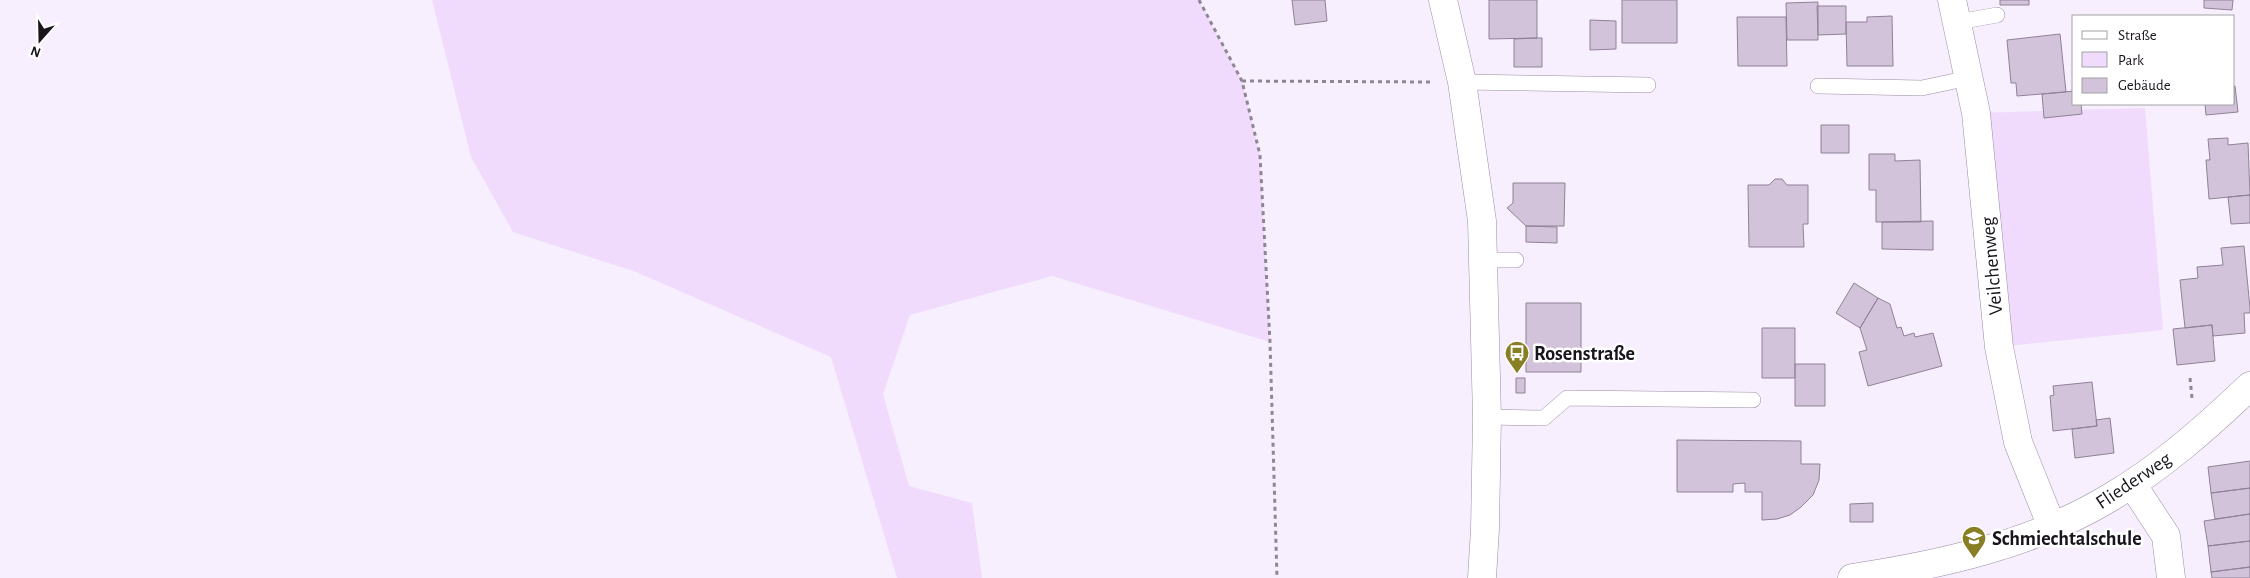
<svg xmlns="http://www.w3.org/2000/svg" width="2250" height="578" font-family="'Alegreya Sans',sans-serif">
<rect width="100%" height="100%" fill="#f8effe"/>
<path fill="#f0dbfd" d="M432,0H1199L1242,81L1260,155L1270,342L1052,276L910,315L883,394L909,486L972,503L982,578H897L831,357L636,272L513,232L471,157Z
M2145,108L2163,330L1999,347L1976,113Z"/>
<path fill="#d2c3db" stroke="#8f8197" d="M1292,0H1325L1327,21L1295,25Z
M1489,0H1537V38L1489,39Z
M1622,0H1677V43H1622Z
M2000,0H2029V5H2000Z
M2204,0H2233L2232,10L2204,8Z
M1818,2V40H1787L1786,3Z
M1817,6H1846V34L1818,35Z
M1892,16L1893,66H1847L1846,22H1867V17Z
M1737,17H1786L1787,66H1738Z
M1590,20L1616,21V49L1590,50Z
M2060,34L2066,92L2017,96L2016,83H2011L2007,40Z
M1537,38H1542V67H1514V39Z
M2234,86H2235L2238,112L2206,115L2205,104H2234Z
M2074,91V104H2081L2082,114L2044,118L2042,94Z
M1821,125H1849V153H1821Z
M2228,138V145L2248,143L2250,195L2209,199L2206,160H2210L2208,139Z
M1869,154H1895V161L1920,160L1921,222H1876V190H1869Z
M1775,179H1782L1787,185H1808V224H1803L1804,247H1749L1748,185H1769Z
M1513,183H1565L1564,226H1526L1507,208L1513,203Z
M2250,195V223L2231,224L2228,197Z
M1933,221V250L1882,249V222Z
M1526,226L1557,227V243L1526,242Z
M2244,246L2250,308V313H2244L2245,333L2213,336L2212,325L2185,328L2180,280L2198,278L2197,267L2223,265L2221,248Z
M1854,283L1878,298L1860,328L1836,313Z
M1878,298L1890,304L1897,328L1901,327L1904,336L1914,333L1915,337L1933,333L1942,366L1868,386L1859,352L1867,350L1860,328Z
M1526,303H1581V372H1526Z
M2212,325L2215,361L2177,365L2173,329Z
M1762,328H1795V378H1762Z
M1795,364H1825V406H1795Z
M1516,378H1525V393H1516Z
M2092,382L2097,426L2053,431L2050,396L2054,395L2053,386Z
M2110,418L2114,453L2075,458L2072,429L2097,426L2096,420Z
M1677,440L1801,441V464H1820L1819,480L1813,495L1801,507L1790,515L1777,519L1762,520V492H1745V483L1733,484V492H1677Z
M2250,461V488L2211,493L2208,467Z
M2250,488V514L2215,519L2211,493Z
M1873,503V522H1850V504Z
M2250,514V541L2208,546L2204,521Z
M2250,541V567L2211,572L2208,546Z
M2250,567V578H2212L2211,572Z"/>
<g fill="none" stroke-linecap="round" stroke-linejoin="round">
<defs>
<path id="lane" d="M1958,22L1997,15
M1462,82L1648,85
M1818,86L1922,88L1969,78
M1483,260H1516
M1487,417L1544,418L1567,398L1753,400"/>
<path id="street" d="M1443,0L1462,82L1482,221L1487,417L1485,529L1482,578
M1952,0L1976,113L1999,347L2018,442L2052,527
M2132,484L2166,536L2171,578
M1852,578C1940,565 2034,544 2111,497C2162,467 2207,427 2250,386"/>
</defs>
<use href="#lane" stroke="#998ca2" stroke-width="16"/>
<use href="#street" stroke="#998ca2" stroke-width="29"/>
<path stroke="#8e8793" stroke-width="3" stroke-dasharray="4 4" stroke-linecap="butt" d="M1199,0L1242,81L1260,155L1270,342L1277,578
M1242,81L1431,82
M2190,378L2192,398"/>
<use href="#lane" stroke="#fff" stroke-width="15"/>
<use href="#street" stroke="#fff" stroke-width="28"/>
</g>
<defs>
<symbol id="bus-pin" viewBox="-11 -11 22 30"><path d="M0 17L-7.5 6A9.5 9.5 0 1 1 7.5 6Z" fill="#887f25" stroke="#fff"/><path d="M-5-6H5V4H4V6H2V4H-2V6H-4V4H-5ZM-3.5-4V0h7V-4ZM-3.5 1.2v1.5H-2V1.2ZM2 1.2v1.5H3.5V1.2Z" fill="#fff"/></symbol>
<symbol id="school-pin" viewBox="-11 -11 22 30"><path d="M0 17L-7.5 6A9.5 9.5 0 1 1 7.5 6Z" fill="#887f25" stroke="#fff"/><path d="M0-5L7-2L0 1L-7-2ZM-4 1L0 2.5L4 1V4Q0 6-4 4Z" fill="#fff"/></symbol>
</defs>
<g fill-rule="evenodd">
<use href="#bus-pin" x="1503" y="339" width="28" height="38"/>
<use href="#school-pin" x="1960" y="524" width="28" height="38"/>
</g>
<g text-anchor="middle" stroke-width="5" stroke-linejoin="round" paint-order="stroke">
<g font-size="20" fill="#19141c" stroke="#fff">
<text transform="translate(1991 266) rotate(-95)" y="7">Veilchenweg</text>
<text transform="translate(2133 480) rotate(-34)" y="7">Fliederweg</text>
</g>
<g font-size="20" font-weight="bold" fill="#19141c" stroke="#fff" text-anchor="start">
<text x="1534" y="360">Rosenstraße</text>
<text x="1992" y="545">Schmiechtalschule</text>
</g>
</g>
<rect x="2072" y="15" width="162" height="90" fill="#ffffff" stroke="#a3a1a4"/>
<rect x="2082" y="31" width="25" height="8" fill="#ffffff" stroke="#a3a1a4"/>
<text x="2118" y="40" font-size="15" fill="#19141c">Straße</text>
<rect x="2082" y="52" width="25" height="15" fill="#f0dbfd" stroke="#a3a1a4"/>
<text x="2118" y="65" font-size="15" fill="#19141c">Park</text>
<rect x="2082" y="78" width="25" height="15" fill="#d2c3db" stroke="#a3a1a4"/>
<text x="2118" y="90" font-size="15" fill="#19141c">Gebäude</text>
<g transform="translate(40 40) rotate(200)" stroke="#ffffff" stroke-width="4" paint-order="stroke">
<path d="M0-4L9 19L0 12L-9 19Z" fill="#19141c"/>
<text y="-8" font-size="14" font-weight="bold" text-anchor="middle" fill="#19141c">N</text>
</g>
</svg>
